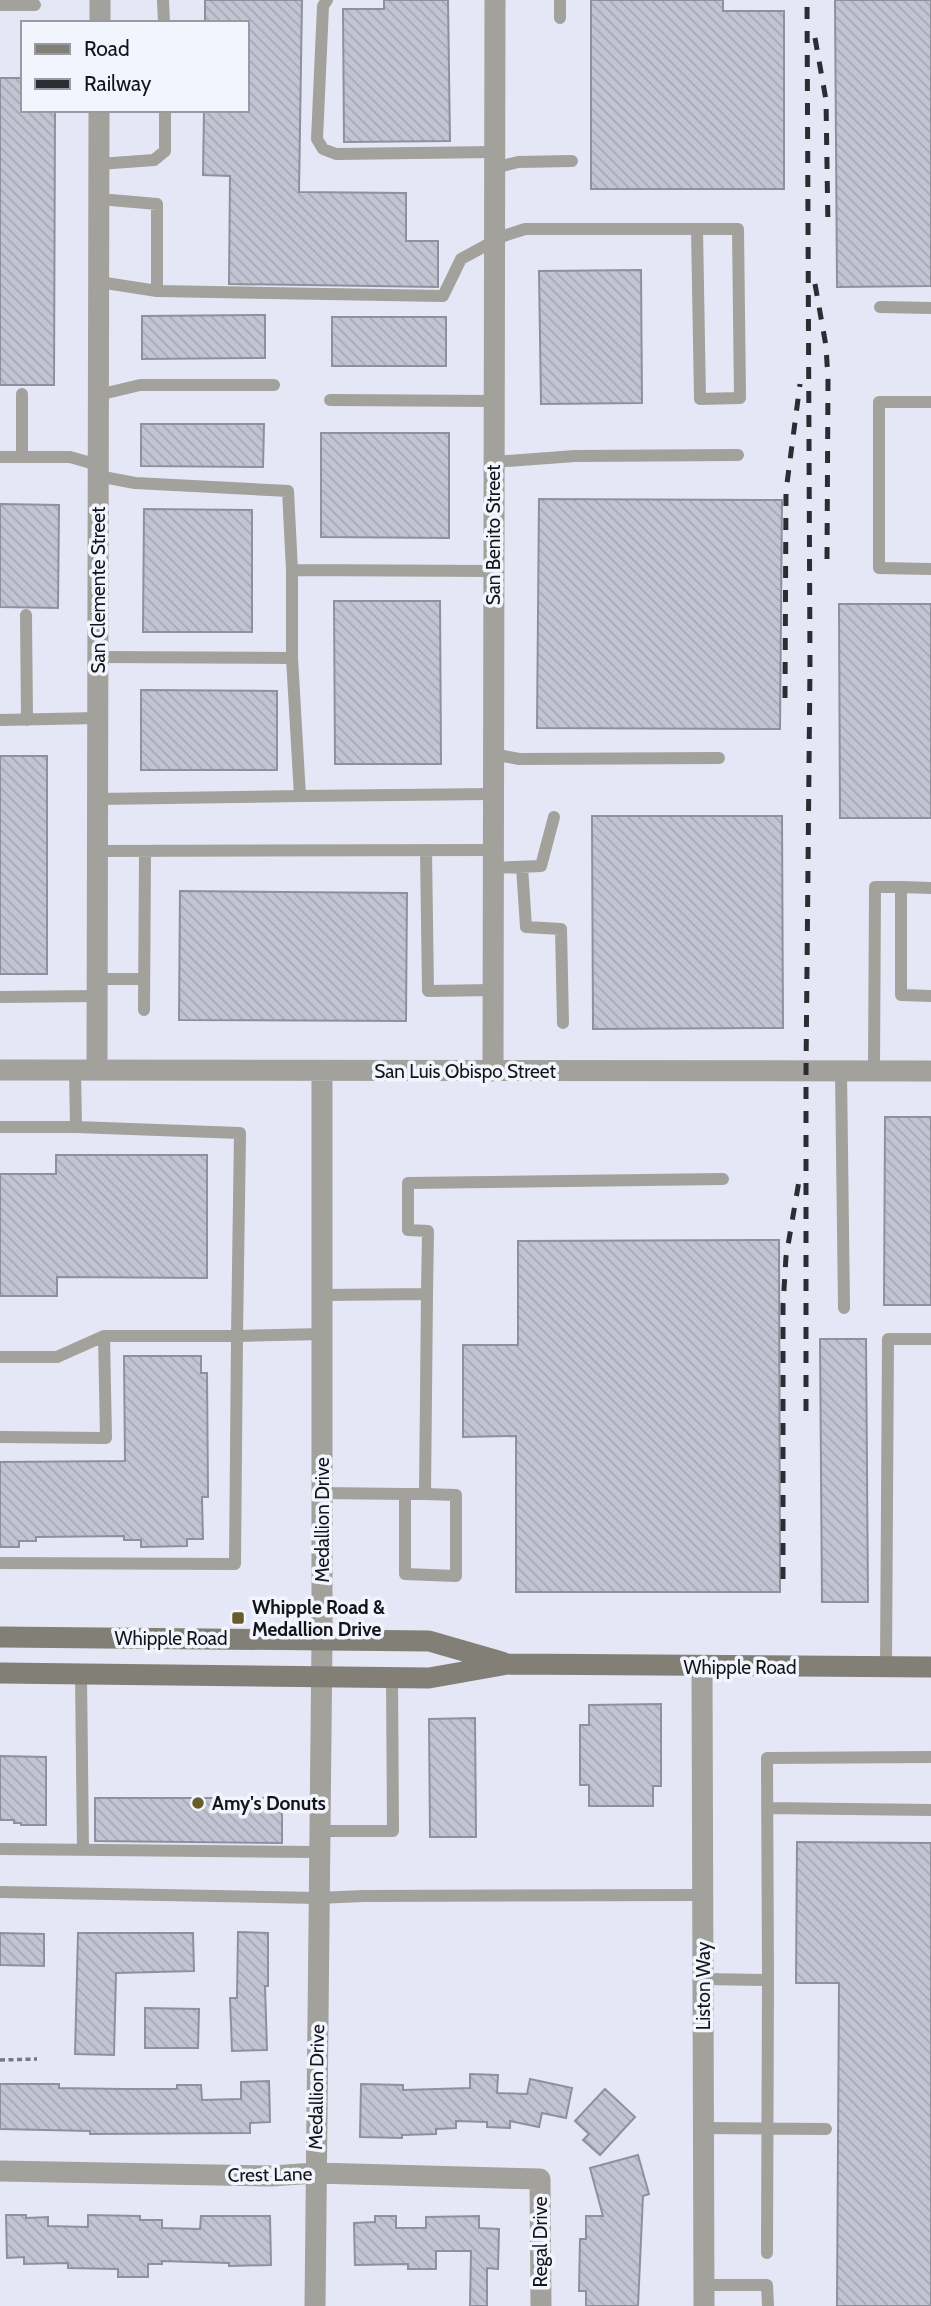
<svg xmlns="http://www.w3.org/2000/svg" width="931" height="2306" font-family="Cabin,sans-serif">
<defs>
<pattern id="building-back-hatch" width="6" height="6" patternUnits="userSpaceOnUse" patternTransform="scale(1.75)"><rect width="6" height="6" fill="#c2c4d3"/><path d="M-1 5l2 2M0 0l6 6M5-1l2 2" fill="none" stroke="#a6a8b5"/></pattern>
</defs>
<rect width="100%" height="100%" fill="#e5e7f6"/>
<path fill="url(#building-back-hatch)" stroke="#8e909e" stroke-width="2" d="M205,0H302L299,192L406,193V241H438V287L229,284L230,176L203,175L204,110H247V23H205Z
M384,0H448L450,141L344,142L343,9H384Z
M591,0H723V11H784V189H591Z
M835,0H931V286L837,287Z
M0,78H23V110H55L54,385H0Z
M641,270L642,403L541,404L539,271Z
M265,315V358L142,359V316Z
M332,317H446V366H332Z
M141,424H264L263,467L141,466Z
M321,433H449V538L321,537Z
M539,499L782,500L780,729L537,728Z
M0,504L59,505L58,608L0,607Z
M144,509L252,510V632H143Z
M334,601H440L441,764H335Z
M839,604H931V818H840Z
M141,690L277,691V770H141Z
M0,756H47V974H0Z
M592,816H782L783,1028L593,1029Z
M180,891L407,893L406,1021L179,1020Z
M885,1117H931V1305H884Z
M56,1155H207V1278L57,1277V1296H0V1174H56Z
M779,1240L780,1592H516V1436L463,1437V1345H518V1241Z
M820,1339H866L868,1602H822Z
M124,1356H201V1373H207L208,1497H202L203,1539H187V1546L141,1547V1540H124V1536L36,1537V1541H19V1547H0V1462L125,1461Z
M661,1704V1786H653V1806H589V1785H580V1725H589V1705Z
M475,1718L476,1837H430L429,1719Z
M0,1756L46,1757V1825H21V1823H14V1820H0Z
M95,1798H282V1843L95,1841Z
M797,1842L931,1843V2306H837L839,1983H796Z
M238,1932L268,1933V1986H265L267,2050L232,2051L230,1998H237Z
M0,1933L44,1934V1966L0,1965Z
M78,1933H193L194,1971L116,1973L114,2055L75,2054Z
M145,2008L199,2009L198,2048H145Z
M470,2074L498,2075L497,2093L527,2094L530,2079L572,2088L566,2118L542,2113L539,2127L510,2121V2128L487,2127V2122L456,2121V2128L436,2129V2134L402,2135V2138L360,2137L361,2084L403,2085V2090L470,2088Z
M269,2081L270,2122L250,2123V2133L90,2134V2131L0,2129V2084H59V2088L123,2089H177V2085H201L202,2100L241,2099V2082Z
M605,2089L635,2117L600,2155L583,2140L589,2134L575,2121Z
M638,2155L649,2194L643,2196L638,2306H586V2291H579L580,2239H586V2216H603L590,2168Z
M6,2215H26V2218L48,2217V2226L88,2227V2215L140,2216V2220H162V2228L200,2229L201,2216H270L271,2265L229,2266V2263L162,2261V2264H148V2277H118V2269L68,2268V2263L24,2264V2257L7,2258Z
M375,2216H396V2228H426V2217L479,2216V2228L499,2229L498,2269L487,2268V2306H470L471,2251H436V2269H408V2264L355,2265L354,2223L375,2222Z"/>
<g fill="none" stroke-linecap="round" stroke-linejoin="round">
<path stroke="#777882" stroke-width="3.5" stroke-dasharray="5 3.5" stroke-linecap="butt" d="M0,2060L37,2059"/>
<path stroke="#a2a19b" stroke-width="12" d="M163,0L164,23
M327,0L323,6L317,139L323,149L336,154L494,152
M0,5H35
M560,18V0
M99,164L154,160L165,151V110
M494,168L518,162L572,161
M494,239L525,229H738L740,398L700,399L697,229
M99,282L157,291V204L99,199
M157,291L443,296L461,259L494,241
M880,307L931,308
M22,394V457
M98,395L140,385H274
M330,400L494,401
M931,402H879V568L931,569
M0,457H70L98,465
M494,462L575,456L738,455
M98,476L135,483L288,491L292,570L493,571
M26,615L27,720
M98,657L292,658V570
M0,720L98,718
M493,754L519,759L719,758
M300,796L493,794
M97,799L300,796L292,658
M426,850L428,991L493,990
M97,851L493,850
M522,867L526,927L561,929L563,1023
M493,868L541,866L554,817
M931,888L901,887V995L931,996
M97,979H144
M0,997L97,996
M144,1010L145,851
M841,1071L844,1308
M874,1071L875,887H901
M0,1127H76L75,1070
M76,1127L240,1133L237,1336L322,1334
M427,1294L428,1231L408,1230V1183L723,1179
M322,1295L427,1294L425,1494L456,1495V1576L405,1574V1494H425
M0,1357H57L104,1336
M0,1437L106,1438L104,1336H237L235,1564L0,1563
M321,1493L405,1494
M886,1667L888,1339H931
M81,1675L83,1850
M767,1808L931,1810
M319,1831H393L392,1677
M0,1849L319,1852
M0,1892L318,1898L364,1896L703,1895
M703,1979L768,1980L767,2253
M768,1980L767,1758L931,1757
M704,2128L826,2129
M704,2285H767L768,2306"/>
<path stroke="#a2a19b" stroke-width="21" d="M100,23V0
M0,1070L931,1071
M97,1070L99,110
M493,1071L495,0
M702,1667L704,2306
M0,2171L272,2176L315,2173L540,2179L541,2306
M315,2306L322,1639V1071"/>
<path stroke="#817f76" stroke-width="21" d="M0,1637L429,1641L502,1662
M0,1673L429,1678L508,1664L931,1667"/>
<path stroke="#2c2c33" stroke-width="5" stroke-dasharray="12 12" stroke-linecap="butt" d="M815,38L826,100L828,229
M815,284L826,346L828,380L827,559
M785,698L786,491L800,384
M806,1411V1071L810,665L807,0
M783,1579V1305L786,1257L799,1181"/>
</g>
<g fill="#665d29" stroke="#f3f5fe" stroke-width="2.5">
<rect x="231" y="1611" width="14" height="14" rx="3.5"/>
<circle cx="198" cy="1803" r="7"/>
</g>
<g text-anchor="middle" stroke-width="7" stroke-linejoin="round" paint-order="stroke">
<g font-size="19" fill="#141419" stroke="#f3f5fe">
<text transform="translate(493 535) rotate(-90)" y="7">San Benito Street</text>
<text transform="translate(98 590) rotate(-90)" y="7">San Clemente Street</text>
<text x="465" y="1078">San Luis Obispo Street</text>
<text transform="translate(322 1520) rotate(-90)" y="7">Medallion Drive</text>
<text x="171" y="1645">Whipple Road</text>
<text x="740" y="1674">Whipple Road</text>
<text transform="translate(703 1986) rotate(-90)" y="7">Liston Way</text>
<text transform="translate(316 2087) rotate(-89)" y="7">Medallion Drive</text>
<text transform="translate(270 2174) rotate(-1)" y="7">Crest Lane</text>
<text transform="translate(540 2242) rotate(-90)" y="7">Regal Drive</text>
</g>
<g font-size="19" font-weight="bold" fill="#141419" stroke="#f3f5fe" text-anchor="start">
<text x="252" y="1614">Whipple Road &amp;<tspan x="252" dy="22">Medallion Drive</tspan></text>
<text x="212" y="1810">Amy's Donuts</text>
</g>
</g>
<rect x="21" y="21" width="228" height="91" fill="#f3f5fe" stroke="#9a9ba2" stroke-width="2"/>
<rect x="35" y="44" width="35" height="10" fill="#817f76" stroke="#9a9ba2" stroke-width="2"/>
<text x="84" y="56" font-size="21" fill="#141419">Road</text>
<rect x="35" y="79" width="35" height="10" fill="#2c2c33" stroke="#9a9ba2" stroke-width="2"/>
<text x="84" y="91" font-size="21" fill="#141419">Railway</text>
</svg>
